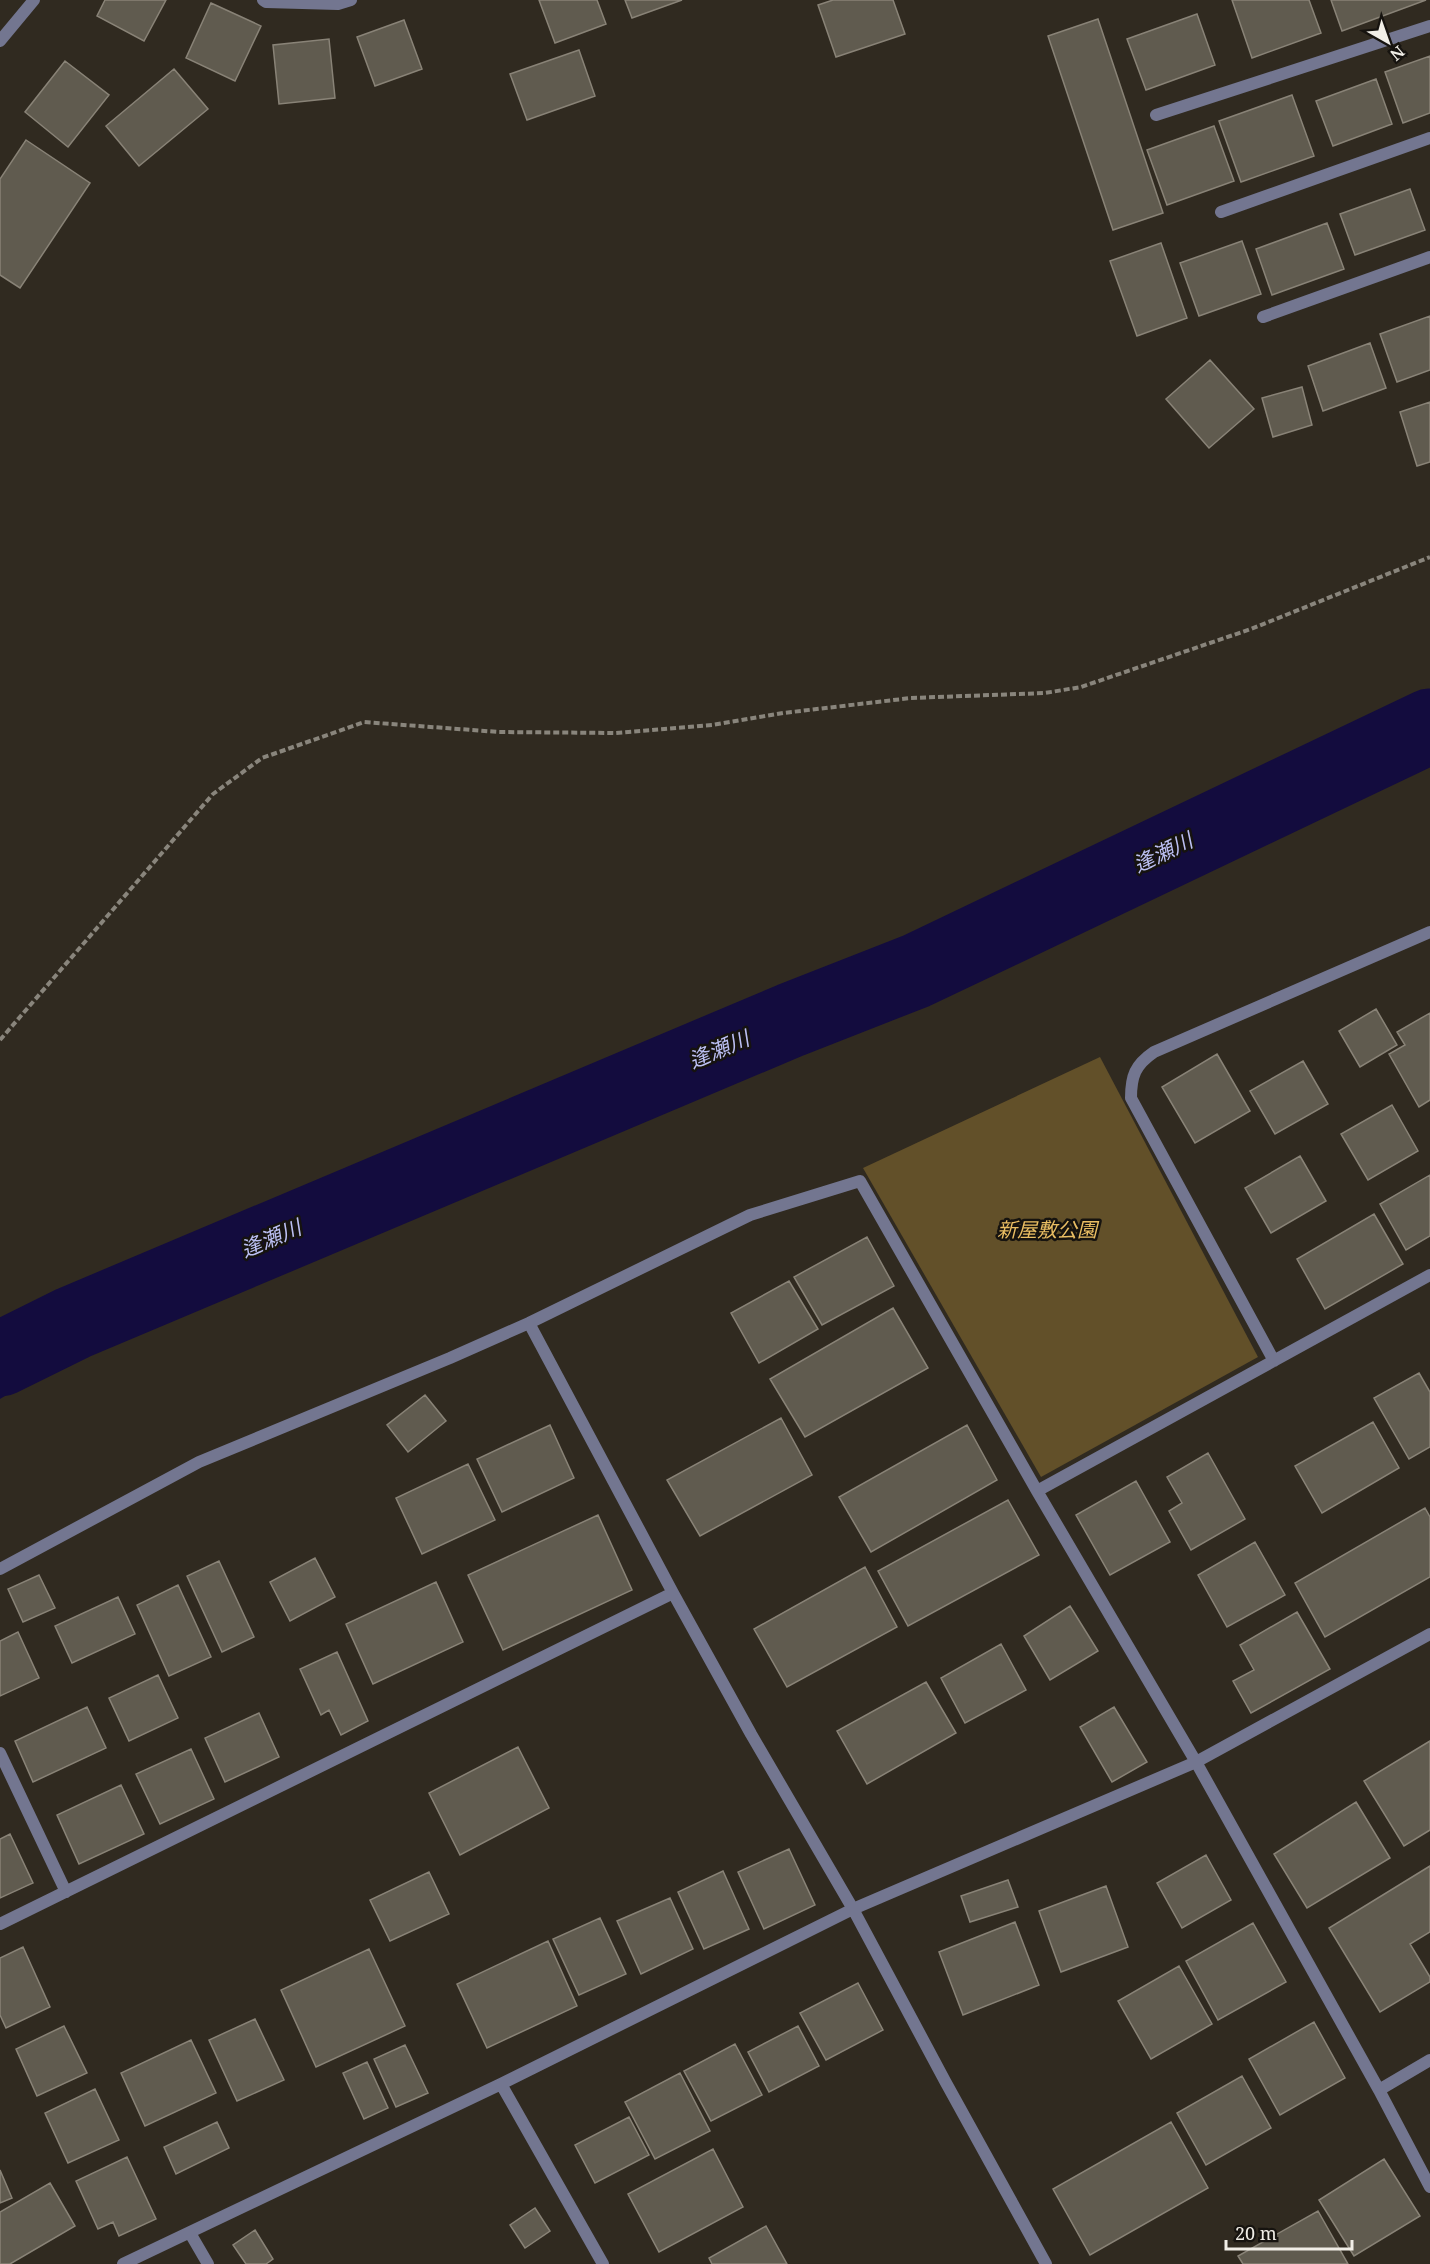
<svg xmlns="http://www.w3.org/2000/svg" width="1430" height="2264" font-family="'Noto Serif','Noto Sans JP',serif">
<rect width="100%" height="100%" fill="#302a20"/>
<path fill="#625029" d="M1100,1057L1258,1357L1041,1477L863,1168Z"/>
<path fill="#130c3e" d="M225,1261L0,1399V1321Z"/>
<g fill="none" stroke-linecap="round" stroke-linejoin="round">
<path stroke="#130c3e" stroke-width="75" d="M0,1359L73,1323L791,1020L916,971L1430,726"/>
</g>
<path fill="#605b4f" stroke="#898377" stroke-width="1.5" d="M105,0H166L144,41L97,16Z
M539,0H597L606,24L555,43Z
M625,0H682L632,18Z
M833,0H893L905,34L836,57L818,5Z
M1232,0H1309L1321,33L1252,58Z
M1331,0H1426L1342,31Z
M211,3L261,26L235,81L186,58Z
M1197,14L1215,65L1146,90L1127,39Z
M1098,19L1163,213L1113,230L1048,36Z
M404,20L422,69L375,86L357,37Z
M329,39L335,98L279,104L273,45Z
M579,50L595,96L527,120L510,74Z
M1430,56V113L1403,123L1385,72Z
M65,61L109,95L68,147L25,112Z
M174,69L208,109L139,166L106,126Z
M1376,79L1392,124L1333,146L1316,101Z
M1292,95L1314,156L1241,182L1219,121Z
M1214,126L1234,181L1167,205L1147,150Z
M26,140L90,183L20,288L0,275V179Z
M1410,189L1425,230L1355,255L1340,214Z
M1327,223L1344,269L1272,295L1256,249Z
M1242,241L1261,294L1199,316L1180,263Z
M1161,243L1187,318L1137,336L1110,261Z
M1430,316V370L1397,382L1380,334Z
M1370,343L1386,388L1323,411L1308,366Z
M1210,360L1254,409L1209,448L1166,399Z
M1302,387L1312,425L1273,437L1262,398Z
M1430,402V462L1417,466L1400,412Z
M1376,1009L1397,1045L1360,1067L1339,1031Z
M1430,1013V1100L1419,1107L1389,1054L1405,1045L1397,1032Z
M1217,1054L1250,1111L1195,1143L1162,1087Z
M1303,1061L1328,1104L1275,1134L1250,1091Z
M1392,1105L1418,1151L1368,1180L1341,1134Z
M1300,1156L1326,1201L1271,1233L1245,1188Z
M1430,1175V1236L1406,1250L1380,1204Z
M1374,1214L1403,1264L1325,1309L1297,1259Z
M867,1237L894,1286L822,1325L794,1277Z
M789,1281L818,1329L759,1363L731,1313Z
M893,1308L928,1368L805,1437L770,1379Z
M1419,1373L1430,1392V1447L1409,1459L1374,1398Z
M425,1395L446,1421L408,1452L387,1425Z
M781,1418L812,1475L700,1536L667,1480Z
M1373,1422L1399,1468L1322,1513L1295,1466Z
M550,1425L574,1478L502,1512L477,1459Z
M967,1425L997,1480L871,1552L839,1497Z
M1208,1453L1245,1519L1191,1550L1169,1511L1182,1503L1167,1477Z
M468,1464L495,1520L422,1554L396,1498Z
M1136,1481L1170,1542L1110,1575L1076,1515Z
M1008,1500L1039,1555L908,1626L878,1571Z
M1425,1508L1430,1517V1577L1325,1637L1295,1583Z
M598,1515L632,1590L503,1650L468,1575Z
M1255,1542L1285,1595L1227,1627L1198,1575Z
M315,1558L335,1597L290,1621L270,1582Z
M219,1561L254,1637L222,1652L187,1576Z
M865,1567L897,1627L787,1687L754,1629Z
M39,1575L55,1608L23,1622L8,1589Z
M436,1582L463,1642L373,1684L346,1624Z
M178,1585L211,1657L169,1676L137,1605Z
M118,1597L135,1634L72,1663L55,1626Z
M1070,1606L1098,1651L1050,1680L1024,1636Z
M1297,1612L1330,1669L1251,1713L1233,1681L1254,1670L1240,1645Z
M18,1632L39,1678L0,1696V1641Z
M1001,1644L1026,1690L965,1723L941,1678Z
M337,1652L368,1721L341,1735L329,1710L321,1715L300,1669Z
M158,1675L178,1718L129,1741L109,1698Z
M926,1682L956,1733L867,1784L837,1731Z
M87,1707L106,1748L33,1782L15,1741Z
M1114,1707L1147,1762L1112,1782L1080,1727Z
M259,1713L279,1757L225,1782L205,1738Z
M1430,1741V1830L1404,1846L1364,1781Z
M518,1747L549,1808L460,1855L429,1793Z
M191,1749L214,1799L160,1824L136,1774Z
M121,1785L144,1834L79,1864L57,1815Z
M1356,1802L1390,1858L1307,1908L1274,1854Z
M10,1834L33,1883L0,1898V1839Z
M789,1849L815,1905L764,1929L738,1872Z
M1206,1855L1231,1900L1182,1928L1157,1883Z
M1430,1866V1932L1410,1944L1430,1977V1982L1380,2012L1329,1928Z
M723,1871L749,1929L704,1949L678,1892Z
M429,1872L449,1914L390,1941L370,1900Z
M1008,1880L1018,1907L970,1922L961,1896Z
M1106,1886L1128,1947L1061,1972L1039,1911Z
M670,1898L693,1949L641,1974L617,1921Z
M600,1918L626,1974L579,1995L553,1939Z
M1015,1922L1039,1985L963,2015L939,1952Z
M1253,1923L1286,1982L1218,2020L1186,1961Z
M548,1941L577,2006L487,2048L457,1984Z
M23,1947L50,2007L6,2028L0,2015V1958Z
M369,1949L405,2026L316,2067L281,1990Z
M1179,1966L1212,2024L1151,2059L1118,2001Z
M858,1983L883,2030L826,2060L800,2013Z
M255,2019L284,2080L237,2101L209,2040Z
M1314,2022L1345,2078L1280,2115L1249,2059Z
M64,2026L87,2073L37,2096L16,2049Z
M798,2026L819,2066L769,2092L748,2052Z
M191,2040L216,2093L145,2126L121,2073Z
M735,2044L762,2095L711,2121L684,2071Z
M405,2045L428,2093L396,2107L374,2059Z
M367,2062L388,2108L364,2119L343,2073Z
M680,2073L710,2131L655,2159L625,2102Z
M1242,2076L1271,2128L1206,2165L1177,2113Z
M95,2089L119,2140L68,2163L45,2113Z
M629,2117L649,2155L595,2183L575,2145Z
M217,2122L229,2148L176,2174L164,2147Z
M1171,2122L1208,2188L1090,2255L1053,2189Z
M713,2149L743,2207L659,2252L628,2194Z
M127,2157L156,2219L119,2236L113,2222L98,2229L76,2181Z
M1384,2159L1420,2216L1354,2256L1319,2200Z
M0,2170L12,2198L0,2203Z
M50,2183L75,2226L10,2264H0V2212Z
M535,2208L550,2231L525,2248L510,2225Z
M1318,2211L1348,2264H1243L1238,2256Z
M766,2226L787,2264H712L709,2258Z
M255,2230L273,2259L266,2264H246L233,2245Z"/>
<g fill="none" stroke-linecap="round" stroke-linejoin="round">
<path stroke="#89857c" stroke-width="4" stroke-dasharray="6 3" stroke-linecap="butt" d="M0,1040L213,794L262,758L364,722L499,732L616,733L712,725L783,713L911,698L1045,693L1081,687L1251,629L1430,557"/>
<path stroke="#737690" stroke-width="12" d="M263,0L266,2L338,4L351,0
M0,41L34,0
M1156,115L1430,26
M1221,212L1430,138
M1263,317L1430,257
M529,1323L673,1593L751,1734L853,1909L945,2081L1046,2264
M1274,1361L1131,1098C1131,1076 1135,1065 1154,1052L1430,932
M1037,1491L1430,1275
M0,1569L199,1462L450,1358L529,1323L750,1215L860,1181L1037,1491L1196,1762L1379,2090L1430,2187
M0,1753L66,1892
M0,1924L673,1593
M501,2084L603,2264
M1379,2090L1430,2060
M190,2233L208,2264
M123,2264L501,2084L853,1909L1196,1762L1430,1634"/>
</g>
<g text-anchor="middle" stroke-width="5" stroke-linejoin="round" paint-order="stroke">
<g font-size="20" font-style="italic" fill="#eabe63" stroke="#16130f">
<text x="1047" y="1237">新屋敷公園</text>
</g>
<g font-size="21" font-style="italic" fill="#bbbff2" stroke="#16130f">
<text transform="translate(1163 853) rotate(-26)" y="7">逢瀬川</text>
<text transform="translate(719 1050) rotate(-23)" y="7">逢瀬川</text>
<text transform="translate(271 1239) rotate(-23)" y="7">逢瀬川</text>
</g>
</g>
<g transform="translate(1388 42) rotate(140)" stroke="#16130f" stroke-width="4.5" paint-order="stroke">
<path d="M0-4.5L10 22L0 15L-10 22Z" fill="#f1eee7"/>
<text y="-9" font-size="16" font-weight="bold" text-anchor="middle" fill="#f1eee7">N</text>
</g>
<path d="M1226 2240v9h126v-9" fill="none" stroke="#f1eee7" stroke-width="3"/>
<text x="1235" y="2240" font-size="18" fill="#f1eee7" stroke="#16130f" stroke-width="4.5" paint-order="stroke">20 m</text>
</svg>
